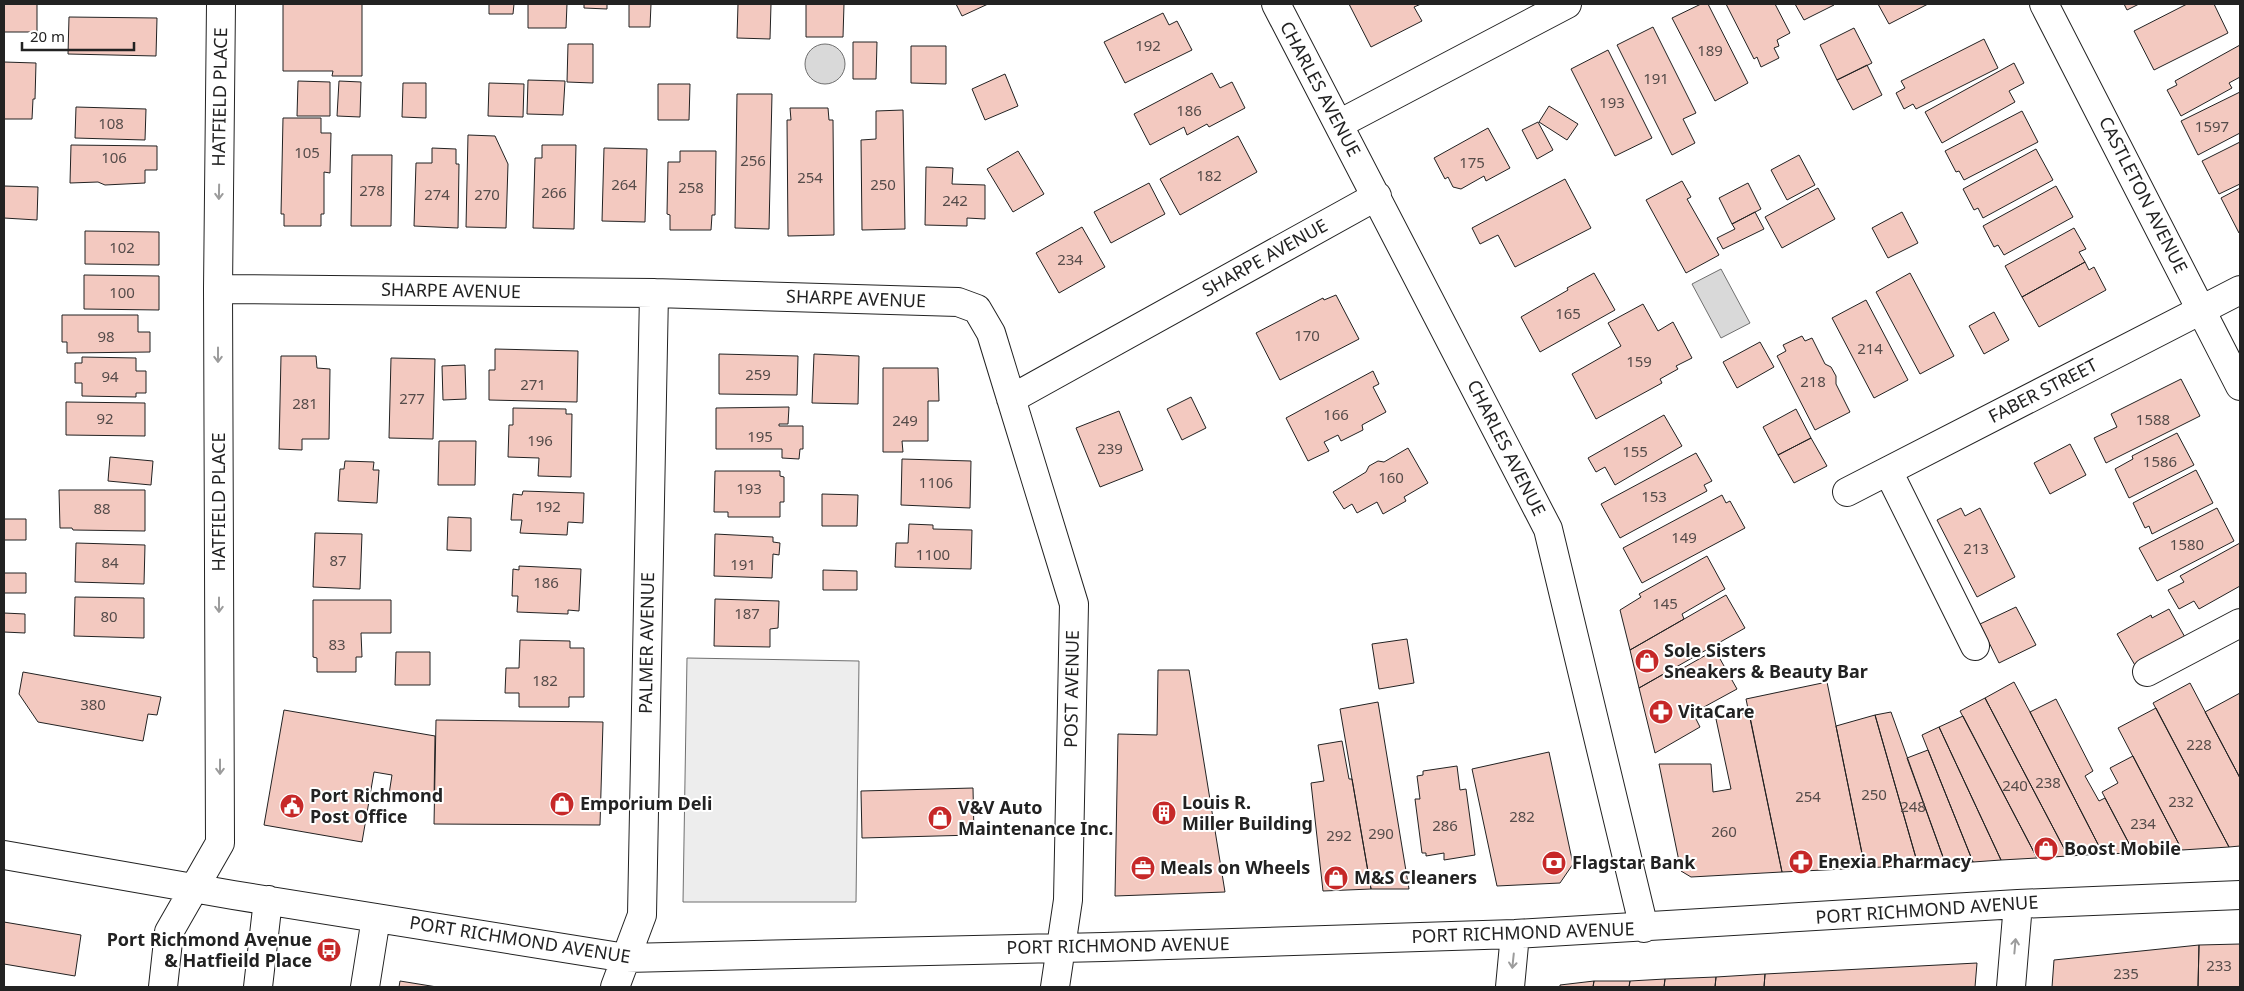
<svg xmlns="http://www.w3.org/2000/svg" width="2244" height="991" font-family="'Noto Sans',sans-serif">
<rect width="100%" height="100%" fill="#fff"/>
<path fill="#ededed" stroke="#6f6f6f" d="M687,658L859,661L856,902H683Z"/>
<path fill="#d9d9d9" stroke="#6f6f6f" d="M805 64a20 20 0 1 1 40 0a20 20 0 1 1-40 0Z
M1721,269L1750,323L1721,338L1692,284Z"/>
<path fill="#f3c9c0" stroke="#222" d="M4,4H37V32H4Z
M283,4H362V76H332L333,71H283Z
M489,4H514L513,14H489Z
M528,4H567L566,28H528Z
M584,4H607V9L584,8Z
M629,4H651L650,27H629Z
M738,4H771L770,39L737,38Z
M806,4H844L843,37H806Z
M956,4H988L962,16Z
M1349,4H1421L1414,7L1422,21L1371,47Z
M1701,4H1708L1748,83L1715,101L1672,18Z
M1726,4H1775L1790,33L1777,40L1779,46L1774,48L1779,58L1761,67L1757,57L1754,59Z
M1795,4H1833L1834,5L1804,20Z
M1878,4H1928L1889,24Z
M2124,4H2139L2127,10Z
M2187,4H2214L2228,33L2154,70L2134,31Z
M1163,13L1169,25L1177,21L1192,50L1125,83L1104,42Z
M69,17L157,18L156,56L68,54Z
M1653,27L1696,113L1683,119L1695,143L1672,155L1617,45Z
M1854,28L1872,63L1837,80L1820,45Z
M1984,39L1998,68L1916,109L1913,104L1904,109L1896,93L1905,88L1901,81Z
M853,42H877L876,79H853Z
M568,44H593V83L567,82Z
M2240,45V77L2229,83L2232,88L2181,116L2167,90L2177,85L2175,81Z
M911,46H946V84L911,83Z
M1608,50L1652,138L1615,156L1571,69Z
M4,62L36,63L35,99H33L32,119H4Z
M2014,63L2024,83L2009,91L2015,102L1942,143L1925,112Z
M1867,65L1882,95L1853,110L1837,80Z
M1212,73L1220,88L1232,82L1245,108L1209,127L1207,124L1187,135L1184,127L1150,145L1134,114Z
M1005,74L1018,106L985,120L972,89Z
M528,80L565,81L563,115L527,114Z
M298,81L330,82V116H297Z
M339,81L361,82L360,117L337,116Z
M403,83H426V118L402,117Z
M489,83L524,84L523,117L488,116Z
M658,84H690L689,120H658Z
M2240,92V133L2198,155L2181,121Z
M737,94H772L769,229L735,228Z
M1549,106L1578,124L1567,140L1539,122Z
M76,107L146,109L145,140L75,138Z
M790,108H828L829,120H833L834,235L788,236L787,120H791Z
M903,110L905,229L862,230L861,140L876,139V111Z
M2022,111L2038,142L1964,180L1959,171L1956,172L1945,151Z
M283,118H321V133H331L330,173L324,172V214H321V226H284V214H281Z
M1538,122L1553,150L1537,159L1522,130Z
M1488,128L1510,168L1486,181L1484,176L1461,189L1453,187L1448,177L1445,179L1434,158Z
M468,135L495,136L508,164L506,228L466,227Z
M1238,136L1257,172L1180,215L1160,179Z
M2240,142V184L2219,194L2202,161Z
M71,145L157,146V170H145V183L105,185L98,182L70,183Z
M542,145H576L574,229L533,228L535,158H542Z
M432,148L456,149V164H459L458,228L414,226L416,163H432Z
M604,148L647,149L645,222L602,221Z
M2036,149L2053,180L1983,218L1978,208L1974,210L1963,189Z
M680,151H716L715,215H712L711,230H670V215L667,214L668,162H680Z
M1018,151L1044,194L1013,212L987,169Z
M352,155H392L391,226H351Z
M1799,155L1815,185L1787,200L1771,170Z
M926,167L953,168L952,184L985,185V219L967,218V226L925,225Z
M1565,179L1591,228L1515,267L1498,235L1480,244L1472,228Z
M1682,181L1691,197L1687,199L1719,255L1686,273L1646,200Z
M1149,183L1165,214L1111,243L1094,212Z
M1748,183L1761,209L1732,224L1719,198Z
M4,186L38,187L37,220L4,218Z
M2056,186L2073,217L2004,255L1998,245L1994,247L1983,226Z
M1818,188L1835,219L1782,248L1765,217Z
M2240,188V232L2239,233L2221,198Z
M1755,212L1764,229L1723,249L1717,238L1735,229L1732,224Z
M1902,212L1918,243L1888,258L1872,228Z
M1082,227L1105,267L1059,293L1036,253Z
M2074,228L2086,249L2079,252L2085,262L2022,297L2005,266Z
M85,231L159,232V265L85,264Z
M2085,262L2089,270L2094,267L2106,290L2039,327L2022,297Z
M1594,273L1615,310L1540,352L1521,317L1568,290L1567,288Z
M1910,273L1954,356L1920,374L1876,292Z
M84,275L159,276V310L84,309Z
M1336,295L1359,339L1280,380L1256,333L1323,298L1324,300Z
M1866,300L1908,380L1874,398L1832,318Z
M1643,304L1658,331L1673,322L1692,358L1676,366L1678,369L1660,379L1662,383L1596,419L1572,374L1621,346L1608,323Z
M1994,312L2009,340L1984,354L1969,326Z
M62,315H138V332H150V352L67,353V342H62Z
M1802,336L1805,341L1812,338L1825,364L1831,367L1836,376V384L1850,412L1815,430L1777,356L1786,351L1783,345Z
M1760,342L1774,367L1737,388L1723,362Z
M495,349L578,351L577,402L489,400V370H495Z
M719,354L798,356L797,395L719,394Z
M814,354L859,356L858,404L812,403Z
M281,356H316L317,368L330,369L329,439H302V450L279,449Z
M82,357L136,358V371H146V393H136V397L82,396V383H75V363H82Z
M391,358L435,359L433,439L389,438Z
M465,365L466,399L443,400L442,366Z
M883,368H938L939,401H928V441H902L903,452H883Z
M1373,371L1379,384L1373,387L1386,412L1362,425L1363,430L1341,441L1338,435L1324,442L1329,451L1308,461L1286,418Z
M2181,379L2200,416L2106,463L2094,438L2117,427L2111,414Z
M1191,397L1206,428L1182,440L1167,409Z
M66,402L145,403V436L66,435Z
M789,407L788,424H779V426H803V449H800L799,459L782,458V449H716V408Z
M513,408L566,409V414H572L571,477L538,476L539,458L508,457L509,425H513Z
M1796,409L1811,438L1778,455L1763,427Z
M1119,411L1143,470L1100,487L1076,428Z
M1664,415L1682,446L1615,485L1605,467L1596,472L1588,458Z
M2177,433L2194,465L2129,498L2115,469L2133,459L2132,456Z
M1811,438L1827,466L1794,483L1778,455Z
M439,441H476L475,485H438Z
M2070,444L2086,475L2050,494L2034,463Z
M1408,448L1428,483L1404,497L1406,501L1383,514L1377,502L1357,513L1352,504L1344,509L1333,492L1366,472L1369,466L1378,461L1384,462Z
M1696,453L1712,481L1704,485L1707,491L1620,538L1601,504Z
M110,457L153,461L151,485L108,481Z
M902,459L971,461L970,508L901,505Z
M345,461L374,462L373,470H379L377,503L338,501L340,469H344Z
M2196,470L2213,503L2152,534L2149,526L2145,528L2133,503Z
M715,471H780V476L784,477V502H780V517H728V512H714Z
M59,490H145V531L73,530L72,528H60Z
M523,491L584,493L583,523L568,522L567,535L520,533L522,520H511L513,494L522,495Z
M822,494L858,495L857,526H822Z
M1722,495L1726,503L1730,501L1745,528L1642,583L1623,548Z
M1961,508L1965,516L1980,508L2015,577L1977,597L1937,520Z
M2217,508L2234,541L2157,581L2139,548Z
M448,517L471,518V551L447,550Z
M4,519H26V540H4Z
M909,524L933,525V529L972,530L971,569L895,567L896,543H908Z
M315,533L362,534L360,589L313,587Z
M715,534L773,537V542L780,543L779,555L773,554L772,578L714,576Z
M76,543L145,545L144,584L75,582Z
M2240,543V586L2199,609L2194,601L2179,609L2168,590L2184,582L2180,576Z
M1707,556L1725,589L1682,614L1684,619L1630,650L1620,610L1641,597L1639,594Z
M519,566L581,569L579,611L568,610V614L517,612L518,596H512L513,569L519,570Z
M823,570L857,571V590H823Z
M4,573H26V593H4Z
M1726,595L1745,628L1639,688L1630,650Z
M75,597L144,598V638L74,636Z
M715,599L779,601L778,628L770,629V647L714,646Z
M313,600H391V633H361L362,657H356V672H317V658L313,657Z
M2016,607L2036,645L1999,663L1980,624Z
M2169,609L2186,639L2136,667L2117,634L2151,615L2152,618Z
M4,613L25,614V633L4,632Z
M1407,639L1414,683L1379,689L1372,644Z
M520,640L570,641V648H584V697H569V707H519V693H505L506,668H519Z
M1715,650L1737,689L1693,713L1700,727L1655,753L1639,688L1667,672L1669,676Z
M396,652H430V685H395Z
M1158,670H1189L1225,892L1115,896L1118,734L1157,735Z
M23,672L161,697L157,715L148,714L143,741L38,722L19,694Z
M1827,682L1865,868L1782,872L1746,699Z
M2014,682L2030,712L2103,854L2068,856L1985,698Z
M2190,683L2240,778V846L2229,847L2153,703Z
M2240,693V778L2205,712Z
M1985,698L2068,856L2037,858L1960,711Z
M2056,699L2093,771L2085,776L2099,801L2105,798L2134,853L2103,854L2030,712Z
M1378,702L1409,889H1371L1352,779L1340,709Z
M2156,708L2229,847L2182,850L2118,728Z
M284,710L435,736L434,802L389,794L392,775L374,772L362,842L264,825Z
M1749,712L1782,872L1691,877L1681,871L1659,764H1711L1713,792L1731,789L1716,719Z
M1891,712L1943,857L1946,863L1918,865L1875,715Z
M1875,715L1918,865L1865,868L1836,726Z
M1963,716L2037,858L2001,860L1939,727Z
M436,720L603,722L600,825L434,824Z
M1939,727L2001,860L1973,862L1922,735Z
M1342,741L1349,779H1352L1371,889L1323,891L1311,783L1324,781L1318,745Z
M1928,750L1973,862L1946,863L1943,857L1907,758Z
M1549,752L1573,864L1560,883L1497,886L1472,769Z
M2133,756L2182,850L2134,853L2102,792L2118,783L2110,768Z
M1457,766L1460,790L1466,789L1475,855L1444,860V853L1426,856V853H1422L1415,799H1420L1417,776L1423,775V771Z
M973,788L974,835L862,838L861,791Z
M4,922L81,935L75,976L4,964Z
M2240,944V987H2198L2199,945Z
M2199,945L2198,987H2052L2054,960Z
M1977,963L1975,987H1764L1765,974Z
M1765,974L1764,987H1715L1716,977Z
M1716,977L1715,987H1664L1665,979Z
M1665,979L1664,987H1629L1630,981Z
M400,981L437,987H399Z
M1594,981H1630L1629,987H1593Z
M1594,981L1593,987H1560V985Z"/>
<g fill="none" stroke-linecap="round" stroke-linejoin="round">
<defs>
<path id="minor" d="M1276,4L1548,529L1644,928
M2044,4L2240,386
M1339,124L1567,4
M218,289L654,293L958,302L977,309L991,333L1074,604L1068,900L1055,987
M1011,399L1377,196
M1888,471L1975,646
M1847,492L2240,290
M2147,672L2240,623
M4,855L233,895L626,958L1104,947L1515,934L2018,904L2240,895
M163,987L169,932L220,843L218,289L221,4
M258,987L268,900
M365,987L376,918
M615,987L642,915L654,293
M1510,987L1515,934
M2011,987L2018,904"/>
</defs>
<use href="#minor" stroke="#222" stroke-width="30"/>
<use href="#minor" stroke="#fff" stroke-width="28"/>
</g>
<defs><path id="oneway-shaft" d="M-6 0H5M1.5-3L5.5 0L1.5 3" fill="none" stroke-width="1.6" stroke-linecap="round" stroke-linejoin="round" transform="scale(1.25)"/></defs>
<g stroke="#9c9c9c">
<use href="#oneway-shaft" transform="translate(219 192) rotate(91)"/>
<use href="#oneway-shaft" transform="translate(218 355) rotate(90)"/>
<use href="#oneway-shaft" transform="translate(219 605) rotate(90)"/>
<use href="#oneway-shaft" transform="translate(220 767) rotate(90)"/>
<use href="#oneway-shaft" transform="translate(2015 946) rotate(-85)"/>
<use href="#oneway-shaft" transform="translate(1513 961) rotate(96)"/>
</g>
<defs>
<symbol id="shop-disc" viewBox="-11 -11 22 22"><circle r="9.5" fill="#c62828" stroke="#fff"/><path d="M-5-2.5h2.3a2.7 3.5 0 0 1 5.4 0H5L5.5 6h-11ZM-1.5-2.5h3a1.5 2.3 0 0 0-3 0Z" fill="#fff"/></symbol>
<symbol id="pharmacy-disc" viewBox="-11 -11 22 22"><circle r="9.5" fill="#c62828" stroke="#fff"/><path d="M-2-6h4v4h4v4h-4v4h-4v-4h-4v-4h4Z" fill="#fff"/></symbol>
<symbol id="civic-disc" viewBox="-11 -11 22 22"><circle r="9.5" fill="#c62828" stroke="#fff"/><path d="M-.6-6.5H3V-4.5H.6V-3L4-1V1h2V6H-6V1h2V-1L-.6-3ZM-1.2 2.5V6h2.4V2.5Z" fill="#fff"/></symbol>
<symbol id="building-disc" viewBox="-11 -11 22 22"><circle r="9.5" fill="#c62828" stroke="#fff"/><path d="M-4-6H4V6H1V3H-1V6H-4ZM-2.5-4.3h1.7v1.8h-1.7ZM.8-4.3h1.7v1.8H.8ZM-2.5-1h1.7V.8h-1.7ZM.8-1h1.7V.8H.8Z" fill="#fff"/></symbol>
<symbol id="bank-disc" viewBox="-11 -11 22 22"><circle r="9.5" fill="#c62828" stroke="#fff"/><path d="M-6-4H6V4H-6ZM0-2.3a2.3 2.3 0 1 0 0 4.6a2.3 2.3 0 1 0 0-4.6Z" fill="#fff"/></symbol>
<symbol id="office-disc" viewBox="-11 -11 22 22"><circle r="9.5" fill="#c62828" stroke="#fff"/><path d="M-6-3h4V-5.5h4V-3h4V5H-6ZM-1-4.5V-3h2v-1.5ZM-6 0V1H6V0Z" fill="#fff"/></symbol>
<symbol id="bus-disc" viewBox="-11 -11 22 22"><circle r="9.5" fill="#c62828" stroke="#fff"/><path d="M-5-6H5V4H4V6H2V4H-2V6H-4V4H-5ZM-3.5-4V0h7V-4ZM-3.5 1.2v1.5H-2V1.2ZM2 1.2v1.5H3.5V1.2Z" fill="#fff"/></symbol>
</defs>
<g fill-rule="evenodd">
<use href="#shop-disc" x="1633" y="647" width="28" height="28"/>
<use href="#pharmacy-disc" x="1647" y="698" width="28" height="28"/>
<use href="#shop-disc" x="548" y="790" width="28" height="28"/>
<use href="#civic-disc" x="278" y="792" width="28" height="28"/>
<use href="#building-disc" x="1150" y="799" width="28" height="28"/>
<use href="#shop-disc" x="926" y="804" width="28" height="28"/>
<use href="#shop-disc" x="2032" y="835" width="28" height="28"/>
<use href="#pharmacy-disc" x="1787" y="848" width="28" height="28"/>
<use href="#bank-disc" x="1540" y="849" width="28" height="28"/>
<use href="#office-disc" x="1129" y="854" width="28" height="28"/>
<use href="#shop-disc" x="1322" y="864" width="28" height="28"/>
<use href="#bus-disc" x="315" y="936" width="28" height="28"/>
</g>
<g text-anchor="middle" stroke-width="4" stroke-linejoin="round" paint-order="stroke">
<g font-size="15" fill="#564c4a">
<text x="1148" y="51">192</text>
<text x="1710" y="56">189</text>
<text x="1656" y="84">191</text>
<text x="1612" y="108">193</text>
<text x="1189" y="116">186</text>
<text x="111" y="129">108</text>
<text x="2212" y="132">1597</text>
<text x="307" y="158">105</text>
<text x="114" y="163">106</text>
<text x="753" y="166">256</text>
<text x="1472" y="168">175</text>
<text x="1209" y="181">182</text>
<text x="810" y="183">254</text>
<text x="624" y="190">264</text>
<text x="883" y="190">250</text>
<text x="691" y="193">258</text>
<text x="372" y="196">278</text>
<text x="554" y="198">266</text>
<text x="437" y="200">274</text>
<text x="487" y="200">270</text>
<text x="955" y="206">242</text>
<text x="122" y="253">102</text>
<text x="1070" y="265">234</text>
<text x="122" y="298">100</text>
<text x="1568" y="319">165</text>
<text x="1307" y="341">170</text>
<text x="106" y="342">98</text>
<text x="1870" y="354">214</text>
<text x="1639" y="367">159</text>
<text x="758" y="380">259</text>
<text x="110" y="382">94</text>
<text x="1813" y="387">218</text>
<text x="533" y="390">271</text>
<text x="412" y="404">277</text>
<text x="305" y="409">281</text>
<text x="1336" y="420">166</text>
<text x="105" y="424">92</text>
<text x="2153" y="425">1588</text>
<text x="905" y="426">249</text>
<text x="760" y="442">195</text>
<text x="540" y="446">196</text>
<text x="1110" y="454">239</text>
<text x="1635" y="457">155</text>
<text x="2160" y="467">1586</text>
<text x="1391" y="483">160</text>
<text x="936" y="488">1106</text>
<text x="749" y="494">193</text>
<text x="1654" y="502">153</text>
<text x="548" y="512">192</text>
<text x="102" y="514">88</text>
<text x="1684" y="543">149</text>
<text x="2187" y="550">1580</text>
<text x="1976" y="554">213</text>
<text x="933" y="560">1100</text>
<text x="338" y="566">87</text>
<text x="110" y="568">84</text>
<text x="743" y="570">191</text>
<text x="546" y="588">186</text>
<text x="1665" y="609">145</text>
<text x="747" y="619">187</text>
<text x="109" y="622">80</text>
<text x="337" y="650">83</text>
<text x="545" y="686">182</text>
<text x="93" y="710">380</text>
<text x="2199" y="750">228</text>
<text x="2048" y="788">238</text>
<text x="2015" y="791">240</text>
<text x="1874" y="800">250</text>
<text x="1808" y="802">254</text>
<text x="2181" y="807">232</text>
<text x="1913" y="812">248</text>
<text x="1522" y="822">282</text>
<text x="2143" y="829">234</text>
<text x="1445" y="831">286</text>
<text x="1724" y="837">260</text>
<text x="1381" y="839">290</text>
<text x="1339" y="841">292</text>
<text x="2219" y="971">233</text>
<text x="2126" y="979">235</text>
</g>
<g font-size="18" fill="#222" stroke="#fff">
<text transform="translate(1320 89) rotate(62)" y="6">CHARLES AVENUE</text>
<text transform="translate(220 97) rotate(-89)" y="6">HATFIELD PLACE</text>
<text transform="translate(2143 195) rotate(63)" y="6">CASTLETON AVENUE</text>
<text transform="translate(1265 258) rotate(-29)" y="6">SHARPE AVENUE</text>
<text transform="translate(451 291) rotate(1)" y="6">SHARPE AVENUE</text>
<text transform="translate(856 299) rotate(2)" y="6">SHARPE AVENUE</text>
<text transform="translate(2043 391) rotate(-27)" y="6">FABER STREET</text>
<text transform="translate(1506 448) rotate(63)" y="6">CHARLES AVENUE</text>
<text transform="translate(219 502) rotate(-90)" y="6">HATFIELD PLACE</text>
<text transform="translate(647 643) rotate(-89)" y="6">PALMER AVENUE</text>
<text transform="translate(1072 689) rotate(-89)" y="6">POST AVENUE</text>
<text transform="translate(1927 910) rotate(-4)" y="6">PORT RICHMOND AVENUE</text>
<text transform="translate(1523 933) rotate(-2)" y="6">PORT RICHMOND AVENUE</text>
<text transform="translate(520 940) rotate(9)" y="6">PORT RICHMOND AVENUE</text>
<text transform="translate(1118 946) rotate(-1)" y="6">PORT RICHMOND AVENUE</text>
</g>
<g font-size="18" font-weight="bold" fill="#222" stroke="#fff" text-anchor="start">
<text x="1664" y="657">Sole Sisters<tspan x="1664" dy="21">Sneakers &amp; Beauty Bar</tspan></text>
<text x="1678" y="718">VitaCare</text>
<text x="310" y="802">Port Richmond<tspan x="310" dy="21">Post Office</tspan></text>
<text x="1182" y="809">Louis R.<tspan x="1182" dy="21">Miller Building</tspan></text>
<text x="580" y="810">Emporium Deli</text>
<text x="958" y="814">V&amp;V Auto<tspan x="958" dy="21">Maintenance Inc.</tspan></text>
<text x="2064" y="855">Boost Mobile</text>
<text x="1818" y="868">Enexia Pharmacy</text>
<text x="1572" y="869">Flagstar Bank</text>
<text x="1160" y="874">Meals on Wheels</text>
<text x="1354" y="884">M&amp;S Cleaners</text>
<text x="312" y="946" text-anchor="end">Port Richmond Avenue<tspan x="312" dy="21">&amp; Hatfieild Place</tspan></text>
</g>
</g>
<rect width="2244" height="991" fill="none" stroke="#222222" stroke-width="10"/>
<path d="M22 42v8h112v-8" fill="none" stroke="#222222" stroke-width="2.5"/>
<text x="30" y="42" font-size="15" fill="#222222" stroke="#ffffff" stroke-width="4" paint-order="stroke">20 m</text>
</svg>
